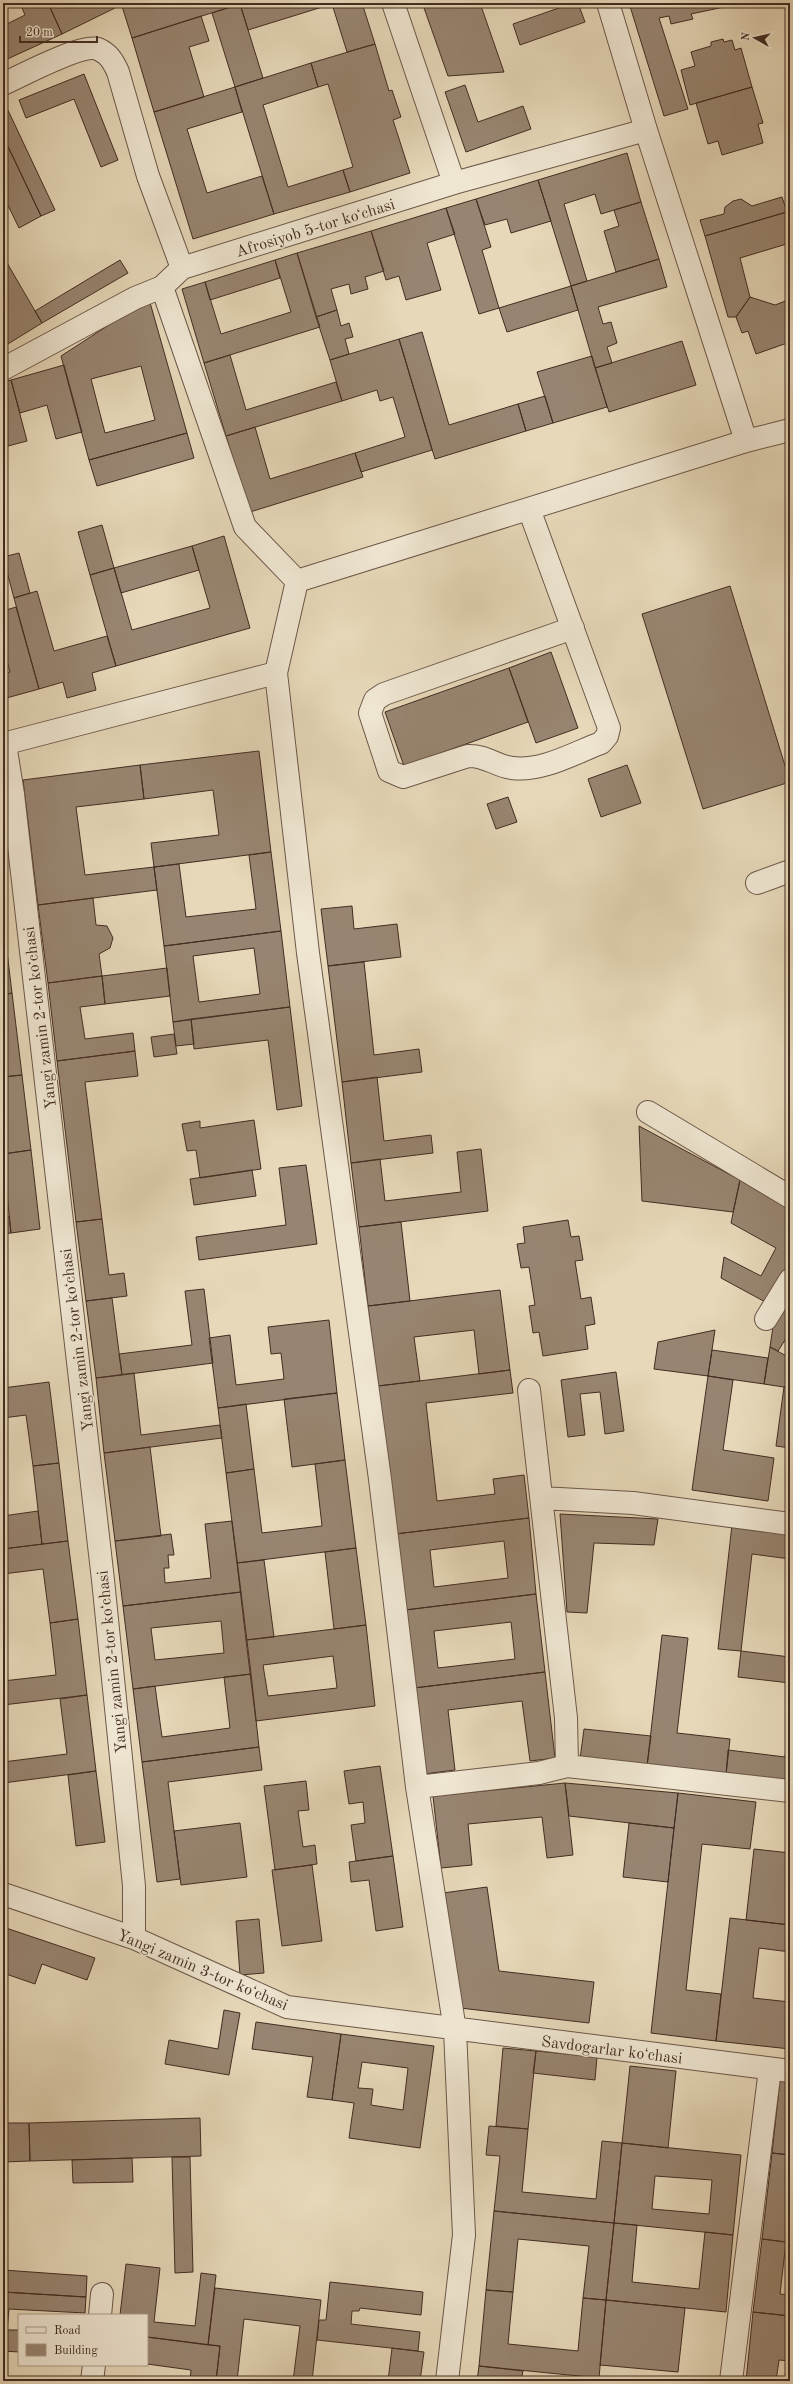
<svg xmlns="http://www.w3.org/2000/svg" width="793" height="2384" font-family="'Old Standard TT',serif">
<rect width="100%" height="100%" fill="#e6d8b9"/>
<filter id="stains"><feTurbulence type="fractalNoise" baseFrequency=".005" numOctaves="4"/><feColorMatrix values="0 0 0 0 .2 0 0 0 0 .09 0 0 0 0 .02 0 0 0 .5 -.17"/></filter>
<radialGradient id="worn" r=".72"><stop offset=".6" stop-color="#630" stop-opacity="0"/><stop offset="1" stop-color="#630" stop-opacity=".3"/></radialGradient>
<path fill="#988571" stroke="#432c22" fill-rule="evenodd" d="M20,3H48L62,34L3,61V26L25,15Z
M48,3H113L115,8L62,34Z
M121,3H240V4L132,38Z
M244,3H362L375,44L347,52L332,4L248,30L240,4Z
M426,3H480L504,72L448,76L423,5Z
M573,3H578L585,22L520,45L513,24Z
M629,3H723L724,7L691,14L693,19L671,24L669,16L659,18L688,109L664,116Z
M240,4L263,78L235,87L212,13Z
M201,16L209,41L189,47L204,97L154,112L132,38Z
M723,39L724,42L732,40L735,50L741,48L752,87L690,105L681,70L695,66L691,52L711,46V42Z
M375,44L389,91L392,90L401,117L393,120L410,173L350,192L343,170L353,167L328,84L318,87L311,63Z
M311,63L318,87L263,105L288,187L343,170L350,192L274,214L235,87Z
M84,74L118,160L101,167L74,99L26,118L19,100Z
M465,85L478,122L523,106L531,129L466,152L445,92Z
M235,87L242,112L187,129L207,193L262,176L274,214L193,239L154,112Z
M752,87L763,123L758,124L763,143L722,155L718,141L708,144L696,103Z
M6,106L55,210L41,216L3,136V108Z
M3,136L41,216L19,228L3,195Z
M627,153L641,202L601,214L595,194L564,204L587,281L571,286L538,180Z
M538,180L551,221L511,233L507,219L485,225L476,199Z
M782,197L787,212L705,236L700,220L724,214L725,207L733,201L741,199L752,206Z
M476,199L491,247L482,250L499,308L479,314L446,208Z
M641,202L659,259L616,272L604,231L619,226L614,210Z
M446,208L455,234L427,243L441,290L406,300L399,276L386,280L371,231Z
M790,211V243L740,258L750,297L736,317H728L705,236Z
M371,231L384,271L365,277L368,289L351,294L349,284L331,289L337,310L316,317L297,253Z
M297,253L320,327L204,363L182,289L205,282L221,334L291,312L275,260Z
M3,256L42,323L3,347Z
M659,259L667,287L598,307L603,324L611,322L617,343L607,347L612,363L595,368L571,286Z
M120,260L128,273L42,323L35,311Z
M275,260L280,278L210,300L205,282Z
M571,286L578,310L507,332L499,308Z
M750,297L775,305L788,300L790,342L756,354L748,331L742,333L736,317Z
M149,299L187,433L89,460L61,356ZM141,366L155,420L105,433L91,379Z
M337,310L341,326L349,323L353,337L345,339L349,354L330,360L316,317Z
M422,332L449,425L518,404L526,431L435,459L399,339Z
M399,339L432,450L361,472L355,453L405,437L393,397L380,401L377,390L342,401L330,360Z
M682,341L696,385L609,412L595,368Z
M230,355L246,410L336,382L342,401L226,436L204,363Z
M592,356L607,407L553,423L537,372Z
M64,365L82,432L56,439L47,405L20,413L11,380Z
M11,380L27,441L8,446L3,429V382Z
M545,396L553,423L526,431L518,404Z
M255,427L270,479L355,453L363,477L250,512L226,436Z
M187,433L194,458L97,486L89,460Z
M102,525L114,568L90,575L78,532Z
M224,536L250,628L116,666L90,575L114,568L132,630L210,608L192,546Z
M192,546L199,570L121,593L114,568Z
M19,553L30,593L14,598L3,557Z
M730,586L790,782L703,809L642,614Z
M37,591L54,651L107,636L116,666L92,673L96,690L67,698L63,682L39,689L14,598Z
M16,607L39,689L3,699V674L10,672L3,645V611Z
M551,652L578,728L536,743L509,668Z
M509,668L528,722L404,766L385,712Z
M259,751L271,852L154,867L151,843L219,835L213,790L144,799L140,765Z
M140,765L144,799L76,807L85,875L154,867L157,890L38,905L23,780Z
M627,765L641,803L601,817L588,779Z
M508,797L517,822L496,829L487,804Z
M271,852L281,931L164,946L154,867L179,864L186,917L256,909L249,855Z
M93,898L96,925L107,926L113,938L110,948L99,954L102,976L48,983L38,905Z
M352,906L354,929L397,924L401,957L328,966L321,909Z
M3,919L12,993L3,995Z
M281,931L290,1007L173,1022L164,946ZM254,948L260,994L199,1002L193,956Z
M364,962L374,1055L419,1049L422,1072L342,1082L328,966Z
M167,968L170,996L105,1004L102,976Z
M102,976L105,1004L80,1007L85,1039L133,1033L135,1051L57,1061L48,983Z
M12,993L22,1075L3,1077V995Z
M290,1007L302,1106L277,1110L268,1040L194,1049L191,1019Z
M191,1019L194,1044L176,1046L173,1022Z
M174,1034L177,1054L154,1057L151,1037Z
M135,1051L138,1076L85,1082L102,1219L76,1222L57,1061Z
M22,1075L31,1150L3,1154V1077Z
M377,1077L384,1141L431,1135L433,1153L351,1163L342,1082Z
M254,1120L261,1169L200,1178L196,1150L187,1151L182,1124L200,1121V1128Z
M639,1126L740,1180L733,1212L642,1201Z
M481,1149L488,1211L359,1227L351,1163L380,1159L385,1201L461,1192L457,1152Z
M31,1150L40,1229L11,1233L3,1154Z
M306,1165L317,1244L199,1260L196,1237L286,1225L279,1168Z
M252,1170L256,1196L194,1205L190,1179Z
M740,1180L790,1210V1267L769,1304L721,1278L724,1257L761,1276L776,1248L731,1223Z
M9,1216L11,1233L3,1234V1217Z
M102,1219L109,1275L124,1273L127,1296L86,1301L76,1222Z
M568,1220L571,1237L579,1236L583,1260L575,1261L581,1299L591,1297L595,1324L585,1326L588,1349L543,1356L539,1332L533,1333L529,1306L535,1305L529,1267L521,1268L517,1244L525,1243L523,1227Z
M401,1222L410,1301L368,1306L359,1227Z
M790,1288V1332L778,1351L770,1347L775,1313Z
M204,1289L213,1363L122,1375L119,1354L192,1345L185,1291Z
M500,1290L510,1370L479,1374L474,1330L414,1337L420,1381L378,1386L368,1306Z
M112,1298L122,1375L96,1378L86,1301Z
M329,1320L337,1393L218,1408L209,1338L230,1335L236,1385L284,1379L281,1353L271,1354L268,1327Z
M715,1330L708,1376L654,1369L658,1342Z
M770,1347L790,1358V1388L764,1384Z
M712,1350L768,1358L764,1384L708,1376Z
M510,1370L513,1393L426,1403L437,1501L495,1494L493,1479L524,1475L529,1518L395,1534L378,1386Z
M616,1372L624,1431L605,1434L600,1392L580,1394L585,1435L568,1437L561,1380Z
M134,1373L141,1435L220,1425L222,1438L104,1453L96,1378Z
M708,1376L733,1380L723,1450L774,1458L768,1501L692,1490Z
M49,1382L59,1463L33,1466L26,1415L3,1418V1388Z
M784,1387L790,1388V1448L776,1446Z
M337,1393L345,1460L292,1467L284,1399Z
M246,1404L254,1469L226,1473L218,1408Z
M150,1447L161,1536L115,1541L104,1453Z
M345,1460L356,1548L237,1563L226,1473L254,1469L262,1533L322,1526L315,1464Z
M59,1463L68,1541L42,1544L33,1466Z
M38,1511L42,1544L3,1549V1516Z
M560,1514L658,1519L654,1545L594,1543L587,1613L567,1612Z
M529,1518L536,1594L405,1610L395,1534ZM504,1541L508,1578L434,1587L430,1550Z
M232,1521L241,1592L123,1606L115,1541L171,1534L174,1555H168L169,1568H164L165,1583L211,1578L205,1524Z
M732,1525L790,1532V1559L752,1554L741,1651L718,1649Z
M68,1541L78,1619L50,1623L43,1569L3,1574V1549Z
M356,1548L366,1625L334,1629L325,1552Z
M264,1560L274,1637L246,1640L237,1563Z
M241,1592L251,1674L133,1689L123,1606ZM221,1621L224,1653L155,1660L151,1628Z
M536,1594L545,1672L414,1688L405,1610ZM511,1622L515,1659L438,1668L434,1631Z
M78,1619L87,1695L3,1705V1681L56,1675L50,1623Z
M366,1625L375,1706L256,1721L246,1640ZM333,1656L337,1688L268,1696L263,1665Z
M662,1635L688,1638L677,1733L730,1739L726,1775L647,1766Z
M741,1651L790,1657V1683L738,1677Z
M545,1672L555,1758L530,1761L522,1701L448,1710L455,1770L424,1774L414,1688Z
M251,1674L259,1747L142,1762L133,1689L155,1686L162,1737L230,1728L224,1677Z
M87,1695L96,1771L3,1783V1762L67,1754L60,1699Z
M584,1729L651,1736L647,1766L580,1759Z
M787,1739H790V1782L726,1775L728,1750L785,1757Z
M259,1747L262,1770L168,1782L180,1879L157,1882L142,1762Z
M380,1766L393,1856L356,1861L351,1825L365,1823L363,1802L349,1804L344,1771Z
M96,1771L105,1842L76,1846L68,1775Z
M306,1781L309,1810L298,1811L303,1847L315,1845L317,1864L275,1870L264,1786Z
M565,1783L678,1793L674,1828L569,1816Z
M565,1783L573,1855L547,1858L542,1817L468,1824L472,1865L441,1868L433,1796Z
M678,1793L756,1802L750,1849L702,1844L686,1990L721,1994L716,2041L651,2033Z
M240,1823L247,1877L181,1885L174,1831Z
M629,1823L674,1828L668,1882L623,1877Z
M754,1849L790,1853V1925L746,1920Z
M393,1856L403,1927L376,1931L369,1880L351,1882L349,1862Z
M312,1865L322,1941L282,1946L272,1870Z
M487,1887L499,1971L594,1982L589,2023L460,2008L443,1893Z
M730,1918L790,1925V1952L759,1948L753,1998L790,2002V2049L716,2041Z
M259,1919L264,1973L240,1975L236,1921Z
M3,1927L95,1958L87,1980L42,1964L35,1984L3,1973Z
M224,2010L240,2013L229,2075L165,2064L169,2040L218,2049Z
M256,2022L341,2034L332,2100L307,2097L313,2057L252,2049Z
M341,2034L434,2046L420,2148L349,2138L354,2103L332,2100ZM362,2062L408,2068L403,2110L371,2105L373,2089L358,2088Z
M503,2048L536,2051L528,2129L496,2126Z
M536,2051L597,2057L595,2080L533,2073Z
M630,2066L676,2071L668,2148L622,2143Z
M780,2080L790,2081V2155L772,2153Z
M200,2118L201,2156L30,2161L29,2123Z
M3,2123H29L30,2161L3,2162Z
M489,2126L528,2129L522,2192L596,2199L602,2141L622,2143L614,2223L494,2211L500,2156L486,2155Z
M622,2143L741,2155L733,2235L614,2223ZM655,2176L712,2180L709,2214L652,2209Z
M772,2153L790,2155V2211L786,2242L762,2239Z
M172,2157H190L193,2272L175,2273Z
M132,2158L133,2182L73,2183L72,2160Z
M494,2211L614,2223L606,2300L583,2298L589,2246L518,2239L513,2292L486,2290Z
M614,2223L637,2225L632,2282L699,2289L705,2232L733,2235L726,2312L606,2300Z
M762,2239L786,2242L780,2294L790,2295V2316L753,2312Z
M126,2264L160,2268L154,2322L195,2326L201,2273L216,2275L208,2345L147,2337V2315H120Z
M3,2270L87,2276L86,2297L3,2292Z
M330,2282L423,2292L421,2315L360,2308L359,2311H352L351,2324L420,2332L418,2351L317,2340L319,2320H326Z
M215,2288L321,2300L312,2381H293L300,2326L244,2319L237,2381H216L220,2346L208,2345Z
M486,2290L513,2292L508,2344L578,2351L583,2298L606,2300L599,2378L479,2366Z
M3,2292L86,2297L85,2313L9,2309L7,2330H19V2352L3,2351Z
M606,2300L685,2308L678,2372L600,2365Z
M753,2312L790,2316V2361L779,2360L776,2381H746Z
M147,2337L220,2346L216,2381H190L191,2370L147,2364Z
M392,2348L424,2352L420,2381H388Z
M479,2366L523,2371L521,2381H477Z
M574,2376L599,2378L598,2381H574Z
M599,2378L619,2380L618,2381H598Z"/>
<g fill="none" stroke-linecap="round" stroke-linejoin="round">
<defs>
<path id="minor" d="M393,3L454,183
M608,3L646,130L746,441
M3,84C21,76 82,43 98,49C109,54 113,61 118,72L148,176L182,268
M162,287L245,527L297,581
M3,369L135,298L162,287L182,268L454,183L646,130
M529,509L609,728L607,736L601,743C574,753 542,772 512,768C496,766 485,755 468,756L403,777L389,771L370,713L375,700L384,694L573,628
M3,744L276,673
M5,744L13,794L103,1580L134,1886V1938
M757,883L790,871
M648,1112L790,1197
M766,1319L790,1280
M541,1498L633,1503L790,1524
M567,1766L790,1791
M417,1787L539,1773L567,1766L566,1718L529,1390
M3,1894L134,1938L287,2007L790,2071
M100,2315L102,2294
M92,2381L94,2365
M447,2381L464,2235L455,2030L417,1787L380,1479L308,953L276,673L297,581L746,441L790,430
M731,2381L770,2069"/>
</defs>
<use href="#minor" stroke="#6c5748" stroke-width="24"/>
<use href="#minor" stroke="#efe6d2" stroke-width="22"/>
</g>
<g text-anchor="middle" stroke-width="3" stroke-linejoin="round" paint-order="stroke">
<g font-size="16" fill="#432c22" stroke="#efe6d2">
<text transform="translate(315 227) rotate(-17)" y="6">Afrosiyob 5-tor koʻchasi</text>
<text transform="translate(39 1018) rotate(-97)" y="6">Yangi zamin 2-tor koʻchasi</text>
<text transform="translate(76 1340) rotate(-97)" y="6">Yangi zamin 2-tor koʻchasi</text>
<text transform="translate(111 1662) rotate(-96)" y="6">Yangi zamin 2-tor koʻchasi</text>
<text transform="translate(203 1969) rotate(23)" y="6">Yangi zamin 3-tor koʻchasi</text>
<text transform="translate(612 2049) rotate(7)" y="6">Savdogarlar koʻchasi</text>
</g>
</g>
<rect width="793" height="2384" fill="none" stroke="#e6d8b9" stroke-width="16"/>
<rect x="4" y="4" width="785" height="2376" fill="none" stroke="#432c22" stroke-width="2"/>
<rect x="8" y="8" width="777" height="2368" fill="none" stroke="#432c22"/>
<rect x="18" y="2314" width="130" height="52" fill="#efe6d2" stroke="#aa9c8c"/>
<rect x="26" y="2327" width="20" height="6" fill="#efe6d2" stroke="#aa9c8c"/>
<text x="54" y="2334" font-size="12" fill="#432c22">Road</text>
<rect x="26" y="2344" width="20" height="12" fill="#988571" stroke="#aa9c8c"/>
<text x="54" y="2354" font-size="12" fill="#432c22">Building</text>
<g transform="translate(755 38) rotate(278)" stroke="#efe6d2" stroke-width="3" paint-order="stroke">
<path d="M0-3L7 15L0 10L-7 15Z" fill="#432c22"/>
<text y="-6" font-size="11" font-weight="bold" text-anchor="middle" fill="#432c22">N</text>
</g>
<path d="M20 36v6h77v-6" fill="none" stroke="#432c22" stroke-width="2"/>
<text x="26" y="36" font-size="12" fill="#432c22" stroke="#efe6d2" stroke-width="3" paint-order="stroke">20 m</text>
<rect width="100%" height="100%" filter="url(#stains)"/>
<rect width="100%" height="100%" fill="url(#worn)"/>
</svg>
